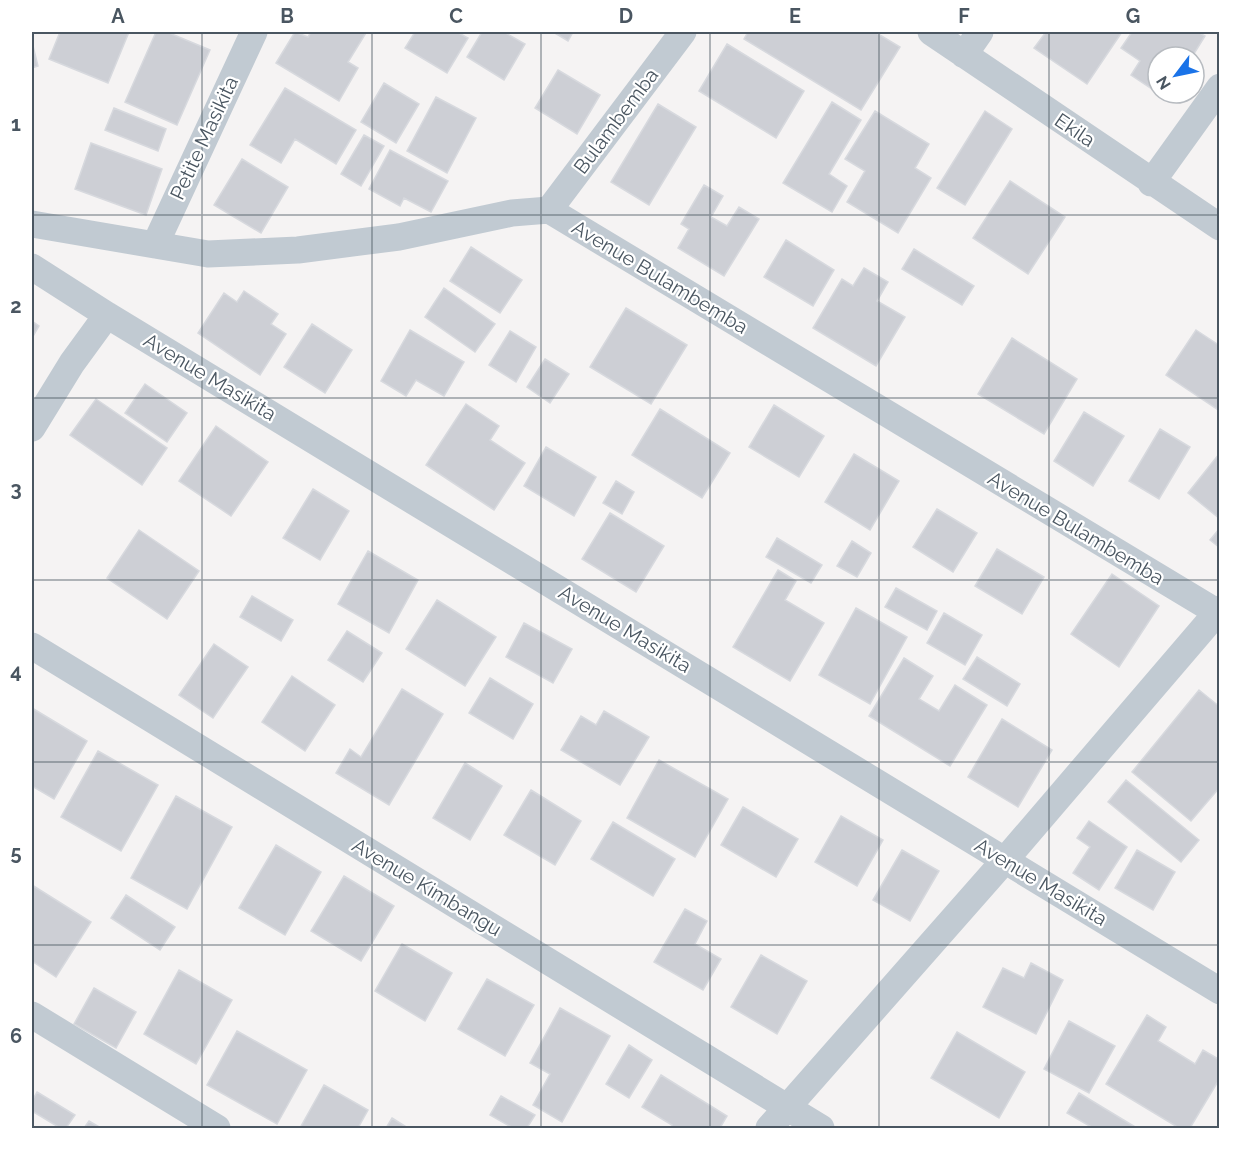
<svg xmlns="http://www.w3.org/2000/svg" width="1251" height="1160" font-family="Raleway,sans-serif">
<rect width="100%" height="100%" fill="#f5f3f3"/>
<path fill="#cdcfd5" stroke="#d7d9de" stroke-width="1.5" d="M60,32H129L108,83L49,59Z
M156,32H167L210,50L177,125L125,102Z
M295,32L308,37L311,32H363L366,33L348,62L358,68L339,101L276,63Z
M415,32H457L468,38L447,73L405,48Z
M482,32H504L525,44L504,80L467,57Z
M553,32H573L568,41Z
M748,32H875L900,47L861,110L744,39Z
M1046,32H1122L1087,84L1034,48Z
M1132,32H1198L1205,36L1192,57H1158V93L1131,75L1140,61L1121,48Z
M32,42L38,66L32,68Z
M727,44L804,91L776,138L699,91Z
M558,70L600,95L577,134L535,108Z
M384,83L419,104L396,143L361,122Z
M285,88L356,130L336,164L295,139L281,163L250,145Z
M436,97L476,118L447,173L407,151Z
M832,102L861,120L829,174L847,186L832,212L783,183Z
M658,104L696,127L649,205L611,182Z
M114,108L166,129L158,151L105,130Z
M875,111L929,144L915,168L931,178L898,233L847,202L865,171L845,159Z
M985,111L1012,129L965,205L937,188Z
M364,135L384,146L361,186L341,174Z
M91,143L162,169L146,215L75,189Z
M390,150L448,181L431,212L404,198L400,206L369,189Z
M242,159L288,187L261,233L214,205Z
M1010,181L1065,217L1028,274L973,238Z
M704,185L723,196L711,217L727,226L739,207L759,219L724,276L678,248L689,229L681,224Z
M786,240L834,270L813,306L764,277Z
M471,247L522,280L500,313L450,281Z
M914,249L974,286L962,305L902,269Z
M864,268L888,282L877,301L905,317L876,366L813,328L842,279L853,286Z
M444,288L495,324L475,352L425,317Z
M244,291L278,314L271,324L286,334L260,375L198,333L224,293L237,302Z
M626,308L687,345L651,404L590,367Z
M32,321L39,326L32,338Z
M312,324L352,350L325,393L284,367Z
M410,330L464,362L444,396L416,380L406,396L381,381Z
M1196,330L1220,346V411L1166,375Z
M510,331L536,347L516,382L489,365Z
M1012,338L1077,379L1044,434L978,394Z
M545,359L569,374L550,403L527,387Z
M145,384L187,413L167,442L125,413Z
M96,399L167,448L142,485L70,435Z
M466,404L499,426L490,440L525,463L494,510L426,465Z
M774,405L824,436L799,477L749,447Z
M660,409L730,453L702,498L632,455Z
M1084,412L1124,436L1093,486L1054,461Z
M216,426L268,462L231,516L179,481Z
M1160,429L1190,447L1159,499L1129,481Z
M546,447L596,477L574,516L524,486Z
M854,454L899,481L870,530L825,502Z
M1219,454L1220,455V519L1188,493Z
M616,481L634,492L622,514L603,503Z
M313,489L349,511L320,560L283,538Z
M937,509L977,533L953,572L913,547Z
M610,513L664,546L636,592L582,559Z
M1220,528V548L1210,540Z
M139,530L199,571L167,619L107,578Z
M777,538L822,565L811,583L766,557Z
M852,541L871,553L857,577L837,566Z
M997,549L1044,577L1022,614L975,586Z
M368,551L418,580L389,633L338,604Z
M778,570L796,581L785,600L824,623L790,681L733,647Z
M1112,574L1159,606L1119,667L1071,634Z
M896,588L937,611L927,630L885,607Z
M252,596L293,620L281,641L240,617Z
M437,600L496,637L465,686L406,649Z
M856,608L907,637L870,704L819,675Z
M944,613L982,635L965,665L927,643Z
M524,623L572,649L553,683L506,657Z
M347,631L382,653L363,682L328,660Z
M214,644L248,667L213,718L179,695Z
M977,657L1020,684L1007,706L963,679Z
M904,658L933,676L919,699L939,711L955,685L987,705L950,766L869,716Z
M292,676L335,705L305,751L262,722Z
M490,678L533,704L513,739L469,713Z
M402,689L443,714L389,805L336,773L350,749L361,757Z
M1199,690L1220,707V787L1191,821L1132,772Z
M32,708L87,741L54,799L32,786Z
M604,711L649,737L620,785L561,750L581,716L596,725Z
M1002,719L1052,750L1018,807L968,777Z
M98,751L158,785L121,851L61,817Z
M659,760L728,799L695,857L627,818Z
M465,763L502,786L470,840L433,818Z
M1126,780L1199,840L1181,862L1108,802Z
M531,790L581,821L555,865L504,835Z
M176,796L232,827L187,909L131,878Z
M743,807L798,839L776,877L721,845Z
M841,816L883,840L857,886L815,862Z
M1089,821L1127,847L1099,890L1073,873L1090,847L1077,838Z
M613,822L675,859L653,896L591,859Z
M276,845L321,872L285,935L239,908Z
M902,850L939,871L910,921L873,900Z
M1137,850L1175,872L1153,910L1115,888Z
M344,876L394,906L361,961L311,931Z
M32,885L91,922L56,977L32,961Z
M126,895L175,927L160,950L111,918Z
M685,909L707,921L695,944L721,959L703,990L654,962Z
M402,944L452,973L425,1021L375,991Z
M761,955L807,981L777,1034L731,1007Z
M1031,963L1063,980L1036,1034L983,1007L1003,968L1024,978Z
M179,970L232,1000L196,1064L144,1034Z
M487,979L534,1005L505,1056L458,1029Z
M94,988L136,1012L116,1048L74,1024Z
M560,1008L610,1036L562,1122L533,1105L550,1074L530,1063Z
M1147,1015L1166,1027L1158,1041L1195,1064L1203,1050L1220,1060V1078L1190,1128H1179L1106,1084Z
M1069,1021L1115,1046L1089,1093L1044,1069Z
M237,1031L307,1070L277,1124L207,1085Z
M957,1032L1025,1072L999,1118L931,1078Z
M629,1045L652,1060L629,1098L606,1084Z
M661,1075L727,1116L720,1128H670L672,1125L642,1107Z
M324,1085L368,1110L358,1128H300Z
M37,1092L75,1115L66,1128H60L32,1111V1101Z
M1079,1093L1137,1128H1093L1067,1113Z
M501,1096L535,1115L527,1128H513L490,1115Z
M392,1118L408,1128H386Z
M89,1121L101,1128H84Z"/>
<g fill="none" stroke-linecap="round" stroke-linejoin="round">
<path stroke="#c1cad2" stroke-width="27" d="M931,32L1220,227
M964,55L980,32
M1151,183L1220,87
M549,210L683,32
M32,224L208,254L298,250L399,237L512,213L549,210L1220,614
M155,245L254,32
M32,267L107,315L1220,991
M32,428L72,363L107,315
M32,646L821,1128
M32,1015L217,1128
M769,1128L1005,860L1220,609"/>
</g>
<path fill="none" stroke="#4a5661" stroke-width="1.5" stroke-opacity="0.55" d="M202,32V1128M372,32V1128M541,32V1128M710,32V1128M879,32V1128M1049,32V1128M32,215H1220M32,398H1220M32,580H1220M32,762H1220M32,945H1220"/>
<g text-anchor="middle" stroke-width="4.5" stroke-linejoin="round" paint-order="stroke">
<g font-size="20" fill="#4a5661" stroke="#fff">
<text transform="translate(616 121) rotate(-53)" y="7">Bulambemba</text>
<text transform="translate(1075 130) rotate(34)" y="7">Ekila</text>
<text transform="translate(204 138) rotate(-65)" y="7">Petite Masikita</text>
<text transform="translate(660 277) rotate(31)" y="7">Avenue Bulambemba</text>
<text transform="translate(210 377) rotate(31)" y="7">Avenue Masikita</text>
<text transform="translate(1076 528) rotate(31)" y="7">Avenue Bulambemba</text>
<text transform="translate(625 629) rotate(31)" y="7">Avenue Masikita</text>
<text transform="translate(1041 882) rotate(31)" y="7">Avenue Masikita</text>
<text transform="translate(427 887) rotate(31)" y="7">Avenue Kimbangu</text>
</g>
</g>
<rect width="1251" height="1160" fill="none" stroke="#ffffff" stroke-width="66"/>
<g transform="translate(1176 75) rotate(238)"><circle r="28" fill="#ffffff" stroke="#b7bbc0" stroke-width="1.5"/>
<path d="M0-4.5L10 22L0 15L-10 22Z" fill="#1a73e8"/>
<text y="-9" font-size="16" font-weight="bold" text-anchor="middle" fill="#4a5661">N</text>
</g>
<rect x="33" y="33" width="1185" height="1094" fill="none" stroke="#4a5661" stroke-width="2"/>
<g font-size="20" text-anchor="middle" font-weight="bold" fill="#4a5661">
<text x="118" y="23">A</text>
<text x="287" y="23">B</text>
<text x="456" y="23">C</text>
<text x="626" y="23">D</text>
<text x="795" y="23">E</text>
<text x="964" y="23">F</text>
<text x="1133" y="23">G</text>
<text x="16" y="131">1</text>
<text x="16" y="313">2</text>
<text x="16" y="496">3</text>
<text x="16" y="678">4</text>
<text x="16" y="860">5</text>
<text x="16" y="1043">6</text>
</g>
</svg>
